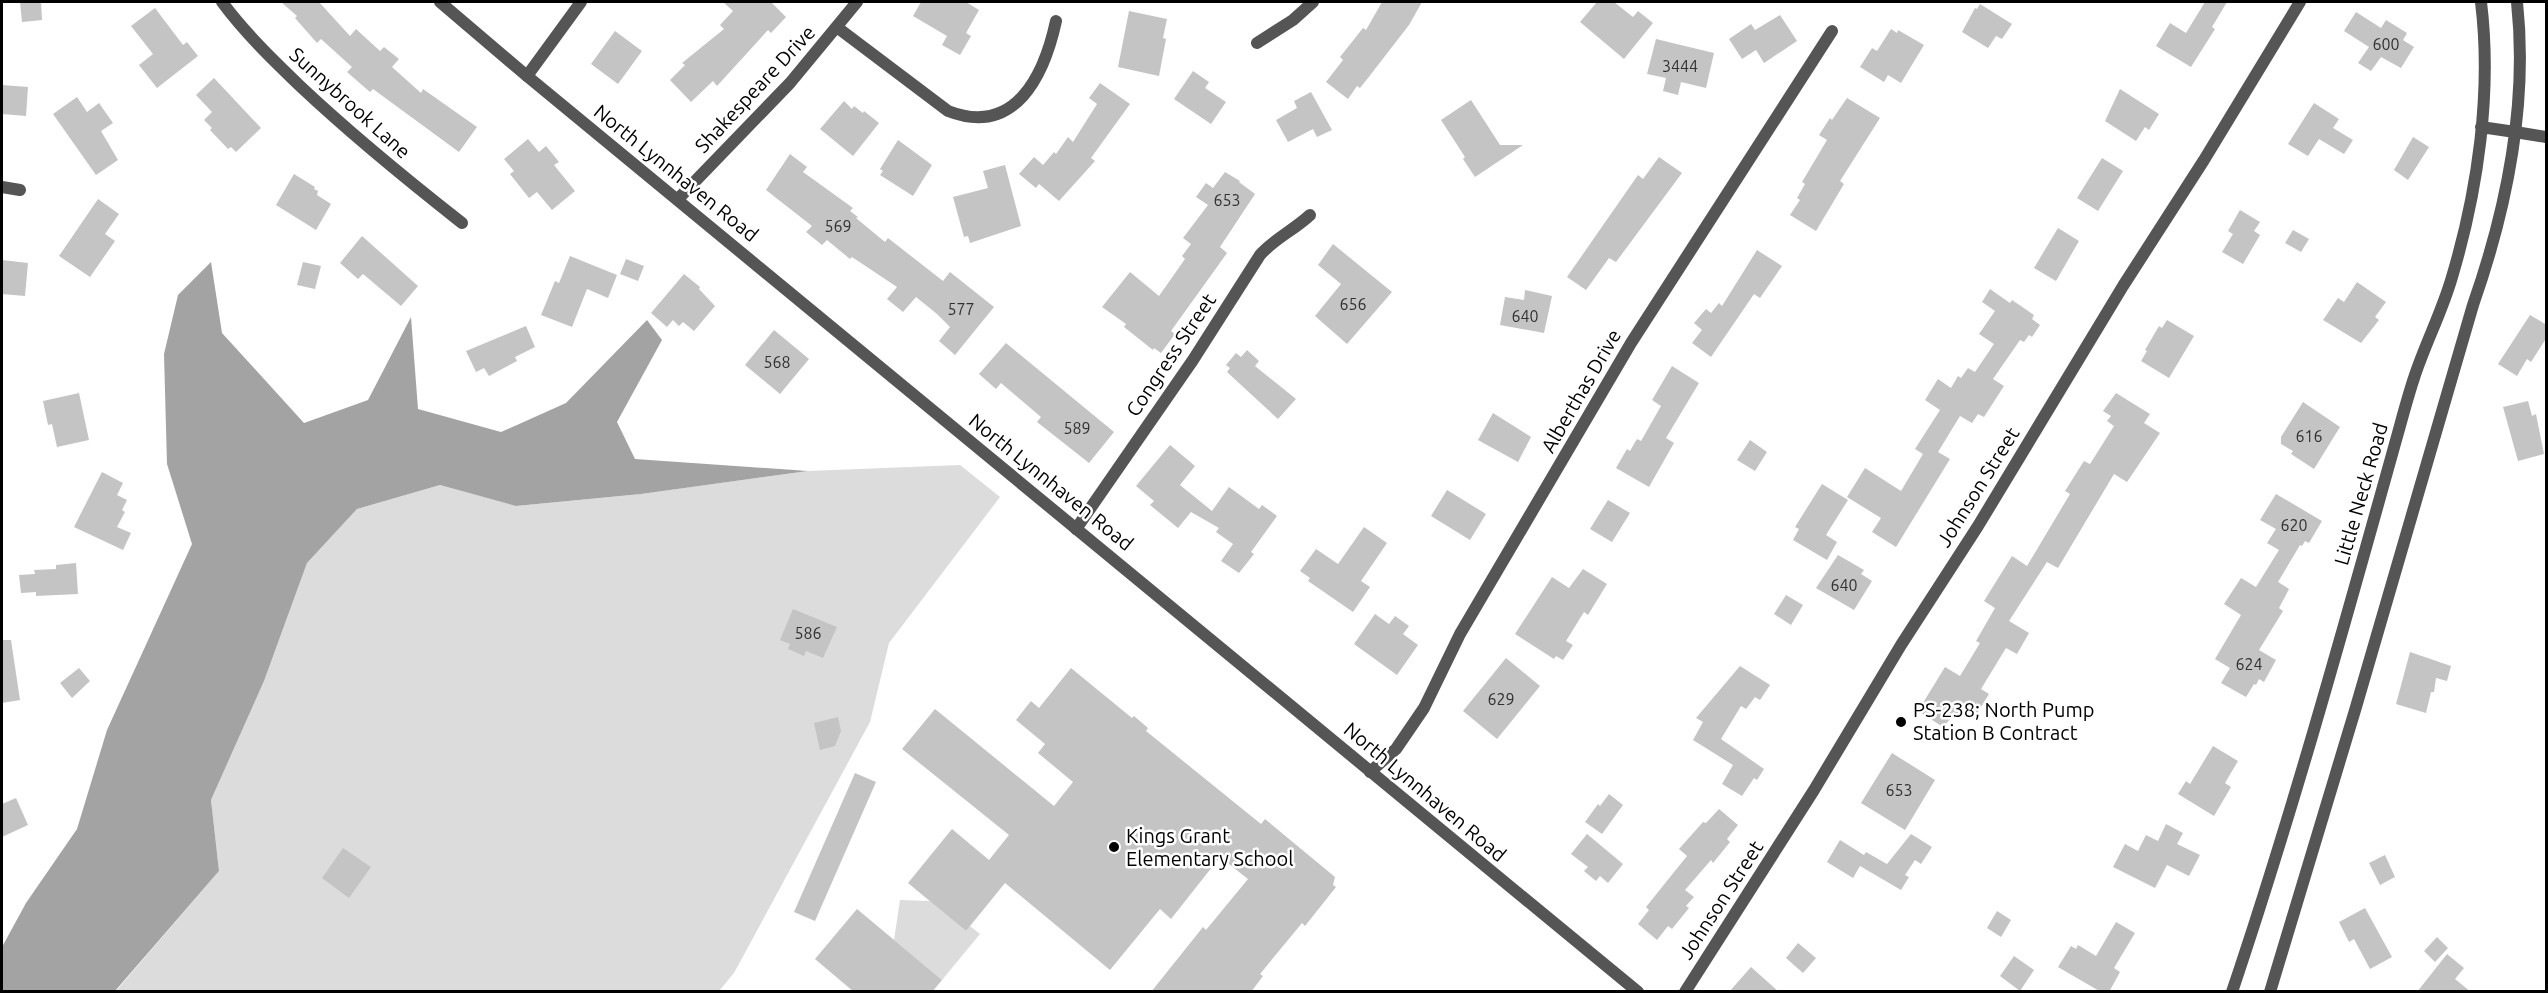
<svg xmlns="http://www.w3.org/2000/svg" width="2548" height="993" font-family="Ubuntu,sans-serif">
<rect width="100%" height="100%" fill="#fff"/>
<path fill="#dcdcdc" d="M960,465L1000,497L889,643L870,722L734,973L719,991L115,992L219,871L211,800L264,681L307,563L357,509L440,485L517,506L641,494L808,471Z
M900,900L930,901L966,931L970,926L980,934L942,980L894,940Z"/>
<path fill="#a3a3a3" d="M211,262L222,333L304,423L368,400L411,317L418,409L501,432L566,403L647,320L662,340L617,422L635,459L808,471L641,494L516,506L440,485L357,509L307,563L264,681L211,800L219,871L115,991H2V947L26,903L77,829L107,730L192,544L167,464L164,354L178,295Z"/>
<path fill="#c4c4c4" d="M20,2H41L42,20L22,22Z
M281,2H319L350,36L356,29L380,51L384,47L399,59L392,67L421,93L423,89L477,127L459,152L373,89L370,92L347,72L352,67L321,39L317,43L295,18L297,16Z
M723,2H771L786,17L771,33L768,30L717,86L713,81L691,102L670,80L685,65L682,63L724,29L720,25L733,11Z
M921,2H966L979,10L966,33L971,36L960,55L942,45L947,36L913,16Z
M1382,2H1422L1409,25L1368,78L1360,88L1357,86L1348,99L1326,82L1343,60L1340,57L1363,28L1366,30Z
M1597,2H1614L1633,17L1638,11L1653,23L1624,59L1580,22Z
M2205,2H2227L2212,27L2215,29L2191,67L2156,46L2170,23L2186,33Z
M1980,4L2012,24L2002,39L1996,36L1988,48L1962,32L1975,8L1977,9Z
M155,8L183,45L187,42L198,56L157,88L139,65L153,54L131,26Z
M1129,11L1167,19L1163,38L1166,39L1159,76L1118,67Z
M2356,12L2381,28L2386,20L2407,33L2403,40L2414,47L2401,68L2381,57L2371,71L2358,63L2369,47L2344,31Z
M1780,15L1797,41L1764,63L1756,50L1742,59L1729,39L1751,24L1755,30Z
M1891,29L1897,33L1898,30L1924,45L1901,83L1888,75L1884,82L1860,67L1872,48L1877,51Z
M615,31L642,51L618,84L591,64Z
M1656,39L1714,53L1706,88L1681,82L1678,95L1663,91L1666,78L1647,74Z
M1193,71L1209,82L1205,88L1226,102L1211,124L1174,99Z
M214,78L261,128L236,152L231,147L228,149L210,130L212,128L204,120L212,112L196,95Z
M1100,83L1130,104L1091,158L1095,161L1059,201L1039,184L1036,188L1019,174L1034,157L1043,165L1054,152L1056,154L1068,137L1073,142L1097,104L1089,98Z
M2,85L28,87L26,116L2,114Z
M2120,89L2159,114L2149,130L2145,127L2136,141L2105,121Z
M1311,92L1332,130L1317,137L1313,129L1288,142L1276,120L1297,108L1294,101Z
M77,97L87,112L99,103L113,123L101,131L118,160L96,175L53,114Z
M1847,98L1880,118L1840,181L1844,184L1816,231L1790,215L1800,200L1797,198L1805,184L1802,182L1827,140L1819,135L1830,118L1832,120Z
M1471,100L1500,145H1523L1475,177L1463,159L1465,157L1441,120Z
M844,101L852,109L854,106L863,113L864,111L879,123L853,156L820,129Z
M2314,103L2339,119L2333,128L2353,140L2344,154L2319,139L2308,156L2288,144Z
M2413,137L2429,147L2408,180L2394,170Z
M528,139L539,152L546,146L559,162L554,165L575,191L552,210L537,192L529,198L510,174L514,171L504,159Z
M898,140L932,165L913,196L880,175L883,171L880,169Z
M790,154L807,167L803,172L853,208L850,211L858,217L856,218L885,242L888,238L943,281L950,272L994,307L955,355L939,341L950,327L937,314L916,297L903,312L887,299L897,287L852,257L850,259L827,240L822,245L806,232L812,226L766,190Z
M1659,157L1682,173L1616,262L1609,258L1586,290L1567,277L1638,175L1643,179Z
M2102,158L2123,171L2098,211L2077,198Z
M1005,165L1021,226L970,243L968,236L964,237L953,197L988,188L983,171Z
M1225,172L1240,181L1239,182L1255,194L1220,247L1227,253L1171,331L1175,334L1161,353L1154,348L1153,350L1124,327L1126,324L1102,307L1130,272L1159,296L1185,259L1182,256L1191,244L1183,238L1208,205L1196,197L1206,183L1213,188Z
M294,174L315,187L314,189L318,191L317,195L331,204L316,230L276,205Z
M98,199L119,214L105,234L115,241L90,277L59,256Z
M2240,210L2260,222L2254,231L2260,235L2243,264L2222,252L2233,234L2228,231Z
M2058,228L2079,241L2056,281L2034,268Z
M2293,230L2309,239L2301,252L2285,243Z
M362,236L418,286L401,306L363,274L358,279L340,263Z
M1333,244L1392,292L1347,344L1315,316L1341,284L1318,265Z
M1757,250L1782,266L1760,298L1754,294L1711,357L1692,343L1702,330L1694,323L1706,309L1711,313L1719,303L1722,306Z
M570,256L617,275L608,298L587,289L572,327L541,315L555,281L559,283Z
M626,259L644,266L638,281L620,274Z
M2,260L28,263L25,296L2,294Z
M303,262L321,266L315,289L297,285Z
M684,274L700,287L699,289L715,306L694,331L683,322L679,326L673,320L667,327L651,313Z
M2357,282L2386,302L2375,317L2379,320L2361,343L2323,320L2338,298L2344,302Z
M1990,289L2010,303L2012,300L2034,315L2032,319L2040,325L2032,337L2029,335L2024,342L2020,340L1993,379L2004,386L1984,417L1978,414L1972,423L1960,416L1938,452L1950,459L1896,547L1872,532L1881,518L1847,497L1865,468L1901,491L1923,454L1915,449L1940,410L1925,400L1938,379L1951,388L1958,376L1961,378L1968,368L1975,372L1994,344L1979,334L1995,311L1982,302Z
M1525,290L1552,296L1544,333L1500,325L1505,297L1524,300Z
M2530,315L2547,325V337L2531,362L2527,359L2517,376L2498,364Z
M2167,320L2194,336L2169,378L2141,361L2147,351L2145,350L2159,326L2162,328Z
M526,326L535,347L515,357L517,361L489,376L484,368L476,372L466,351Z
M774,330L809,359L780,394L745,365Z
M1006,343L1114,432L1089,463L1037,422L1041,417L1001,383L996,389L979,374Z
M1247,350L1259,361L1255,366L1296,399L1278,419L1227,372L1230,368L1226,365L1236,353L1241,357Z
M1672,366L1699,383L1666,438L1674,443L1649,487L1616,468L1627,449L1630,451L1637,439L1641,441L1661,406L1652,400Z
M79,393L89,440L57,447L52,424L48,425L43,401Z
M2116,393L2150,414L2144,423L2160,433L2127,482L2114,474L2058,568L2047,562L2009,621L2029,633L2017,654L2006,648L1981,689L1989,694L1976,715L1964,708L1958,719L1953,716L1943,727L1918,711L1945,667L1960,676L1980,643L1976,641L1995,608L1984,601L2012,556L2027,566L2070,494L2065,491L2084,461L2090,464L2114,426L2107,421L2111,416L2103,411Z
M2528,401L2532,416L2536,414L2544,454L2518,461L2503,407Z
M2303,402L2340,427L2314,469L2291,454L2293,451L2281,444V437Z
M1493,413L1531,437L1518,462L1478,440Z
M1750,440L1767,452L1755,471L1737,460Z
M1170,445L1195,466L1180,485L1212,511L1229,487L1259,509L1262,505L1277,516L1251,552L1254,554L1239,573L1221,561L1233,544L1216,532L1219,528L1191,512L1178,528L1150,505L1154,501L1136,486Z
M102,472L123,483L117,495L127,500L122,510L125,512L117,527L131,533L123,550L74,527Z
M1822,484L1848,500L1826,535L1837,542L1827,560L1793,540L1799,529L1795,527Z
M1447,490L1486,514L1470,540L1431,516Z
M2276,494L2322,521L2309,543L2305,541L2302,546L2300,545L2278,582L2289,589L2279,608L2283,611L2259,650L2276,660L2264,682L2259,679L2256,685L2254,684L2246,697L2221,683L2230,668L2215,659L2241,615L2224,604L2241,578L2256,587L2279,550L2267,543L2276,529L2260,520Z
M1608,500L1630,513L1612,542L1590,529Z
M1364,527L1387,543L1361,581L1370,587L1353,612L1308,581L1310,578L1300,571L1316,549L1338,564Z
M1838,555L1864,570L1861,574L1872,581L1854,610L1816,588Z
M76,563L78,594L36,596V592L21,593L19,575L35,574L34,570L56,569V565Z
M1583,569L1607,584L1588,615L1584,612L1566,641L1573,645L1563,660L1556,656L1554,659L1515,634L1552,577L1569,588Z
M1786,595L1803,605L1791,625L1774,614Z
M793,609L837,627L823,658L806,651L804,656L788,649L790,644L780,640Z
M1375,614L1389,624L1395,616L1409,626L1403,634L1418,645L1397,675L1354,644Z
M2,640H11L20,700L2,703Z
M2410,652L2451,666L2447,681L2436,678L2434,692H2431L2426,713L2396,704Z
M1506,658L1540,686L1497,739L1463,711Z
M1740,666L1770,685L1760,700L1755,697L1746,709L1741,706L1721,739L1764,769L1757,780L1754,778L1742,796L1722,784L1733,765L1693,740L1703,722L1696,718Z
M79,668L90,681L72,698L60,683Z
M1071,668L1132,718L1134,716L1148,728L1146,731L1261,824L1265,819L1335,877L1333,885L1336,887L1305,926L1302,923L1260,974L1263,976L1251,992H1151L1203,927L1206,930L1248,879L1220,857L1171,919L1160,909L1110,970L1005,883L966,931L908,883L952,829L989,860L1009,835L902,749L935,709L1054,806L1073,782L1038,753L1045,744L1016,720L1031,701L1039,708Z
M838,717L841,731L835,746L820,750L814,723Z
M2213,746L2238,761L2225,783L2231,787L2214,816L2178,794L2186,781L2190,784Z
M1892,753L1935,780L1905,830L1861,803Z
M855,773L876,782L815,921L794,912Z
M1609,794L1623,805L1602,834L1585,822L1598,804L1600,806Z
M16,798L28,825L2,837V804Z
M1719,809L1738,825L1727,839L1730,842L1713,863L1711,860L1685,890L1694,897L1686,906L1689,908L1672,929L1668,926L1657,940L1638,924L1649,910L1646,907L1687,856L1679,849L1703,822L1706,823Z
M2166,824L2183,833L2177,844L2200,855L2189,876L2167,865L2155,888L2113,867L2125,844L2138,851L2146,835L2158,841Z
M1587,834L1623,864L1608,883L1600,876L1596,881L1584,871L1588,867L1571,854Z
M1911,834L1932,847L1921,864L1915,860L1905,875L1909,877L1901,890L1860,866L1853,878L1827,862L1840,840L1864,855L1866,852L1887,864Z
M343,848L371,867L349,898L322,878Z
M2385,855L2395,877L2380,885L2369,863Z
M2365,908L2392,957L2370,969L2354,939L2349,942L2339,922Z
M857,909L942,980L932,992H854L815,959Z
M1997,911L2011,920L2001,937L1987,928Z
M2116,922L2135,933L2114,968L2120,972L2109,992H2101L2058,967L2071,946L2076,949L2078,945L2096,956Z
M2437,937L2448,948L2435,962L2424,951Z
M1798,943L1816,958L1803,973L1786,958Z
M2447,954L2464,968L2455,979L2471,992H2417Z
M2014,956L2034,970L2020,991L2000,976Z
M1751,967L1779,992H1729Z"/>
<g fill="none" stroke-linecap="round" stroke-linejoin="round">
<path stroke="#555" stroke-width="12" d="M222,2C245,33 273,60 300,86C352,135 406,179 462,223
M838,28L948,111C1015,137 1044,76 1056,21
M1257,43L1293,20L1313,2
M527,76L581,2
M2515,132L2546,137
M2,187L20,190
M678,199L790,83L857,2
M1076,529L1193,360L1260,255C1274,239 1294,230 1310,215
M1370,772L1396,749L1424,708L1460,634L1631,343L1832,31
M1685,992L1814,790L1901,645L1978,526L2123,286L2204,160L2300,2"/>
<path stroke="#555" stroke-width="12" d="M440,2L527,76L1638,992
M2481,127L2515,132
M2232,992C2294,808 2346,619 2398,433C2403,415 2408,396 2414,378C2425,344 2442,312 2452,277C2478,190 2492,92 2481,2
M2270,992L2356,707L2473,305C2507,208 2528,104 2517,2"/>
</g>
<g fill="#000" stroke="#fff" stroke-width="2">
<circle cx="1901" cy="722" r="6"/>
<circle cx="1114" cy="847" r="6"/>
</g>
<g text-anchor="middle" stroke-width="5" stroke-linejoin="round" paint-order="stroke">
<g font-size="16" fill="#313131">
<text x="2386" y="50">600</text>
<text x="1680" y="72">3444</text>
<text x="1227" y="206">653</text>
<text x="838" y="232">569</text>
<text x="1353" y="310">656</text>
<text x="961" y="315">577</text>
<text x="1525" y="322">640</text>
<text x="777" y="368">568</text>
<text x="1077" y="434">589</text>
<text x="2309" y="442">616</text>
<text x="2294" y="531">620</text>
<text x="1844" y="591">640</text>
<text x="808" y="639">586</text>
<text x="2249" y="670">624</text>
<text x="1501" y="705">629</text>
<text x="1899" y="796">653</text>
</g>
<g font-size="20" fill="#000" stroke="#fff">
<text transform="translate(755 89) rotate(-47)" y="7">Shakespeare Drive</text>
<text transform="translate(350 103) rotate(42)" y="7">Sunnybrook Lane</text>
<text transform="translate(676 173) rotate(39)" y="7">North Lynnhaven Road</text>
<text transform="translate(1171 355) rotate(-56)" y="7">Congress Street</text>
<text transform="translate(1581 391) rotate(-60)" y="7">Alberthas Drive</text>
<text transform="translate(1051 482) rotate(39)" y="7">North Lynnhaven Road</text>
<text transform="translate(1978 487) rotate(-58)" y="7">Johnson Street</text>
<text transform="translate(2361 494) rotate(-74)" y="7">Little Neck Road</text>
<text transform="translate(1425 792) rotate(40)" y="7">North Lynnhaven Road</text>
<text transform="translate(1721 900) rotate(-57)" y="7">Johnson Street</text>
</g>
<g font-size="20" fill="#000" stroke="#fff" text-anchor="start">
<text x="1913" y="717">PS-238; North Pump<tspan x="1913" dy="23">Station B Contract</tspan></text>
<text x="1126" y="843">Kings Grant<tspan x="1126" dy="23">Elementary School</tspan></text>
</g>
</g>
<rect width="2548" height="993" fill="none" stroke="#000000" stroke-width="6"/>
</svg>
